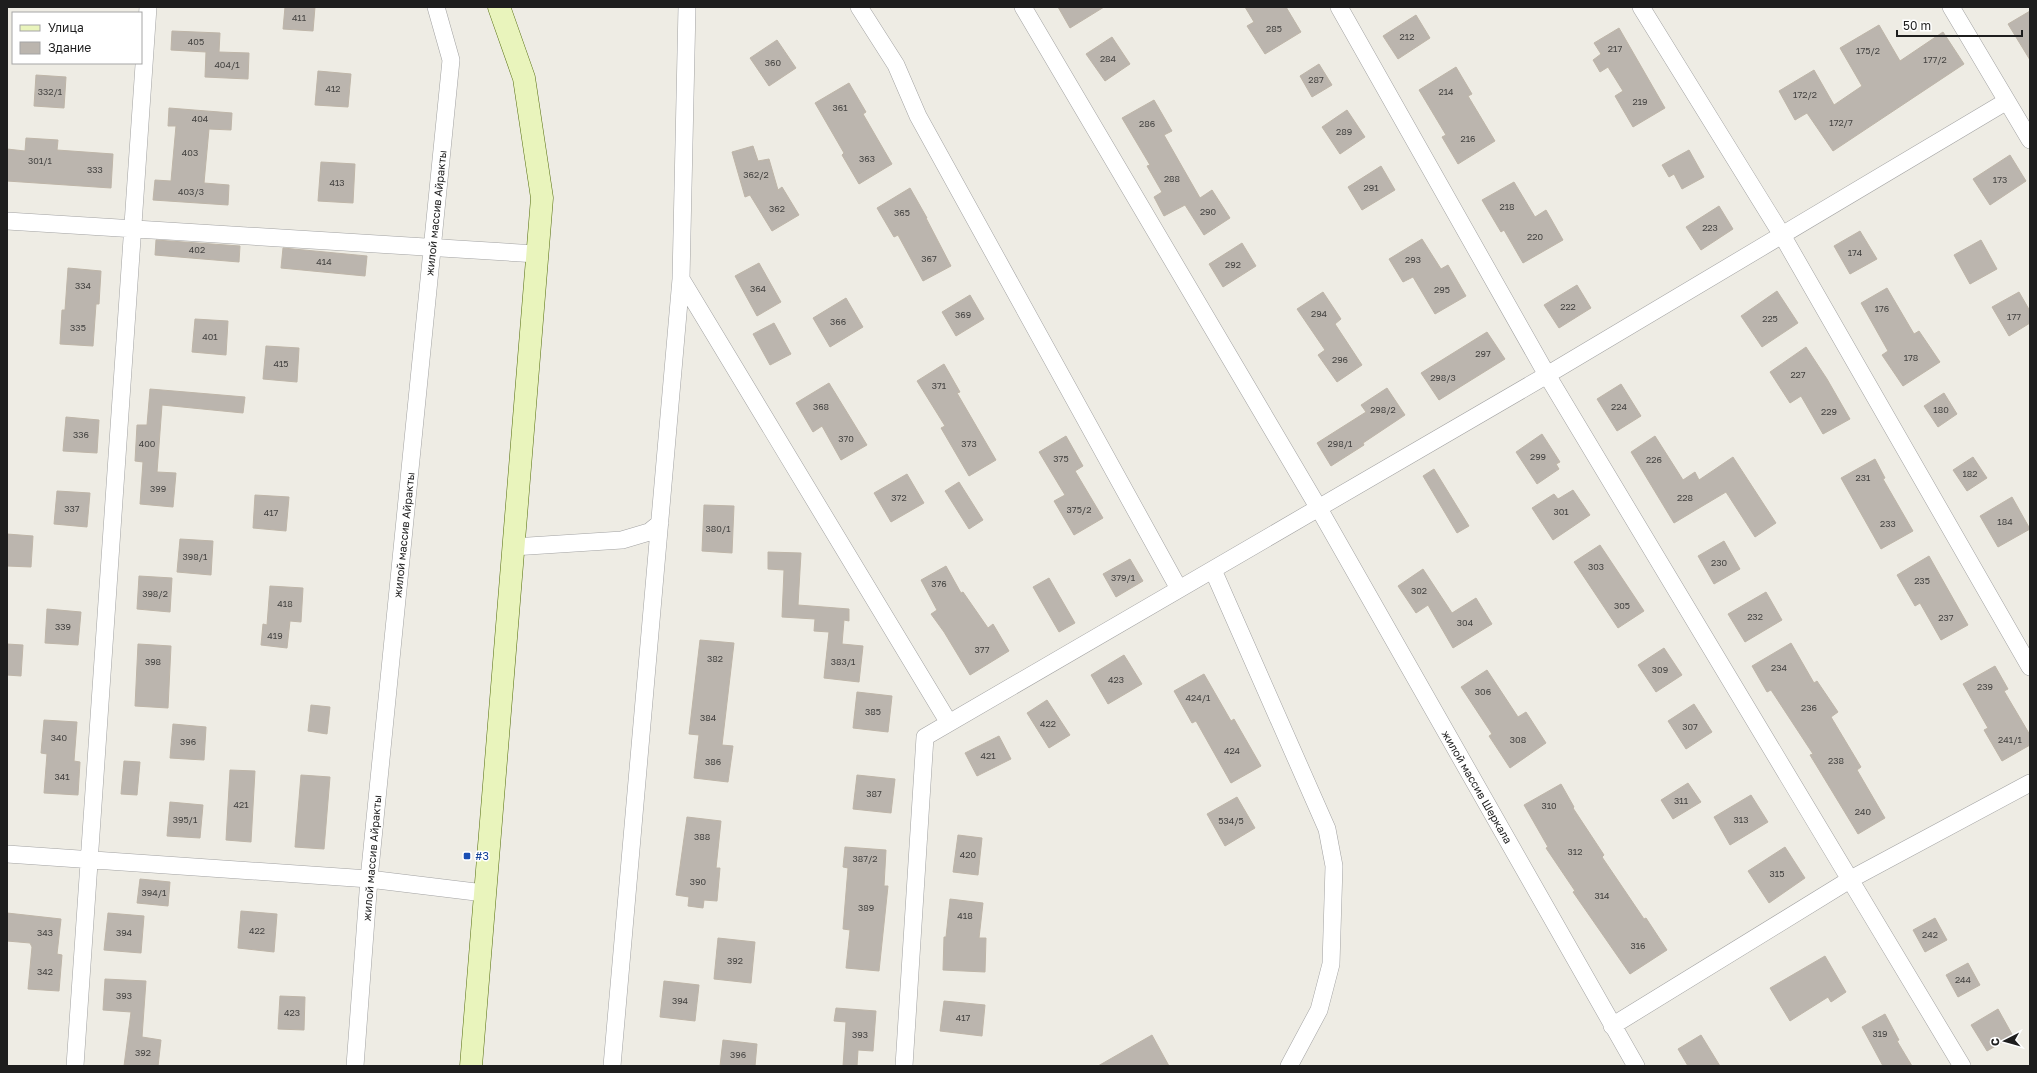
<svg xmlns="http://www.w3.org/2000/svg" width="2037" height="1073" font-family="'Golos Text',sans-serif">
<rect width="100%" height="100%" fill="#eeece4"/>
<path fill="#bbb5ae" stroke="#beb5a8" d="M285,7H315L313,31L283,29Z
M1058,7H1104L1070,28Z
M1245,7H1286L1301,32L1265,54L1247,26L1254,22Z
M2030,11V60L2008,24Z
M1416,15L1430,38L1398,59L1383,36Z
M1879,25L1900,61L1943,32L1964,64L1833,151L1807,113L1795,120L1779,91L1814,70L1834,105L1862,86L1840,48Z
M1619,28L1665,108L1633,127L1615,96L1623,91L1608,67L1600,72L1593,60L1601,54L1594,43Z
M172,31L220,33L219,52L249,53L248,79L205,77L206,52L171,50Z
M1112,37L1130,64L1105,81L1086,54Z
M777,40L796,68L769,86L750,58Z
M1319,64L1332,85L1312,97L1300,76Z
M1456,67L1472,94L1468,96L1495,141L1458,164L1442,137L1446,135L1419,90Z
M318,71L351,74L348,107L315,105Z
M36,75L66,77L64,108L34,106Z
M849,83L866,112L863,114L892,164L859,184L842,155L844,153L815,103Z
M1154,100L1172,131L1164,135L1200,198L1212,190L1230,218L1204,235L1185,205L1164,216L1154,197L1162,192L1147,166L1150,165L1122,118Z
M169,108L232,113L231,130L209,129L204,183L229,185L228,205L153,200L155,180L171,181L176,126H168Z
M1347,110L1365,137L1340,154L1322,127Z
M26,138L58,140L57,150L113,154L111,188L7,181V149L25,151Z
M753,146L758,161L769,159L778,190L782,187L799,215L772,231L750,195L745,197L732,152Z
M1689,150L1704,177L1682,189L1674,174L1669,177L1662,165Z
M2010,155L2026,181L1990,205L1973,179Z
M321,162L355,164L353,203L318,201Z
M1381,166L1395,190L1362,210L1348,187Z
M1514,182L1535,217L1546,210L1563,240L1523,263L1504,230L1501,232L1482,200Z
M910,188L927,218H926L951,266L923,281L898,235L894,237L877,208Z
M1719,206L1733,229L1701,250L1686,227Z
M1860,231L1877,259L1850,274L1834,246Z
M1422,239L1441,269L1448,265L1466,296L1435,314L1413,277L1403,282L1389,259Z
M156,240L240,246L239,262L155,255Z
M1981,240L1997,269L1970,284L1954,255Z
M1242,243L1256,266L1223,287L1209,264Z
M283,248L367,256L365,276L281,268Z
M759,263L781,302L757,316L735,276Z
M68,268L101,271L99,304H96L93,346L60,344L62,310H65Z
M1577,285L1591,308L1559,328L1544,305Z
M1887,288L1914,334L1919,331L1940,362L1903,386L1882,355L1888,351L1861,303Z
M1777,291L1798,323L1762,347L1741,316Z
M1323,292L1341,319L1335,324L1362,365L1337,382L1318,355L1325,350L1297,309Z
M2019,292L2030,311V323L2009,336L1992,307Z
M970,295L984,319L956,336L942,312Z
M846,298L863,327L830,347L813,318Z
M195,319L228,321L226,355L192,352Z
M774,323L791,354L770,365L753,334Z
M1487,332L1505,359L1439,400L1421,373Z
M266,346L299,348L297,382L263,379Z
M1806,347L1827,379L1850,419L1823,434L1801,396L1790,403L1770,372Z
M944,364L960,392L957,393L996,460L969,476L941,428L945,426L917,381Z
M829,383L867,445L841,460L822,426L813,432L796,403Z
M1621,384L1641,416L1617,431L1597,399Z
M1387,388L1405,415L1363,443L1364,445L1331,466L1317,443L1366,412L1361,405Z
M150,389L245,397L243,413L162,405L157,472L176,473L173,507L140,504L143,462L135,461L137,425H147Z
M1944,393L1957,414L1938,427L1924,406Z
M66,417L99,420L97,453L63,451Z
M1542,434L1560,462L1556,464L1559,469L1537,484L1516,452Z
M1066,436L1083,466L1075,471L1103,518L1074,535L1054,501L1065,495L1039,452Z
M1655,436L1683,480L1695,472L1699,480L1733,457L1776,523L1755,537L1726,492L1674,523L1631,452Z
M1973,457L1987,478L1967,491L1953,470Z
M1875,459L1885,478L1883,479L1913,531L1881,549L1841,478Z
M1434,469L1469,526L1457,533L1423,476Z
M907,474L924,503L891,522L874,493Z
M959,482L983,520L969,529L945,491Z
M1573,490L1590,515L1553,540L1532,508L1554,494L1558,499Z
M57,491L90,493L87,527L54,524Z
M255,495L289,497L286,531L253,528Z
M2012,497L2030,529L1998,547L1980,516Z
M704,505L734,506L732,553L702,551Z
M7,534L33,536L31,567L7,566Z
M180,539L213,541L211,575L177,572Z
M1724,541L1740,569L1714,584L1698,556Z
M1600,545L1644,611L1618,628L1574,562Z
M768,552L801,553L798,605L849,609V621L844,620L842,644L863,646L859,682L824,678L829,632L814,631L815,619L782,617L784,570L768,569Z
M1929,556L1968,625L1941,640L1920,603L1915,606L1897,575Z
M1130,559L1143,581L1116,597L1103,574Z
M946,566L961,593L963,592L988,628L993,624L1009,651L970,675L944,632L931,614L937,610L921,580Z
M1423,569L1452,613L1476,598L1492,624L1453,648L1428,605L1416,613L1398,586Z
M139,576L172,578L170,612L137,609Z
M1049,578L1075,623L1059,632L1033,587Z
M270,586L303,588L301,622L290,621L287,648L261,645L263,624L267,625Z
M1766,592L1782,620L1745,642L1728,614Z
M47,609L81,612L78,645L45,643Z
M700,640L734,643L722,745L733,746L728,782L694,778L699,735L689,734Z
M1791,643L1814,683L1817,681L1838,712L1831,717L1861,767L1857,770L1885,818L1858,834L1810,755L1813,754L1771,690L1767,692L1752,666Z
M7,644L23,645L21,676L7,675Z
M138,644L171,646L168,708L135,706Z
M1664,648L1682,675L1656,692L1638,665Z
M1124,655L1142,684L1108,704L1091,675Z
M1995,666L2008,689L2004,691L2030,735V745L2002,761L1984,730L1988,728L1963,684Z
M1487,670L1518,717L1526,712L1546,743L1510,768L1489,736L1492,734L1461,687Z
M1204,674L1231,721L1234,719L1261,766L1231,783L1196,721L1192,723L1174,691Z
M857,692L892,696L888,732L853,728Z
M1047,700L1070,735L1049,748L1027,713Z
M1694,704L1712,732L1686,749L1668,721Z
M311,705L330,707L327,734L308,731Z
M44,720L77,722L74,761L80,762L78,795L44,793L47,754L41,753Z
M173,724L206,727L204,760L170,758Z
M999,736L1011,759L977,776L965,753Z
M124,761L140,762L137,795L121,794Z
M230,770L255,771L251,842L226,840Z
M301,775L330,777L324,849L295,847Z
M857,775L895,779L891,813L853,809Z
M1688,783L1701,802L1673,819L1661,800Z
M1561,784L1574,807L1573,808L1604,855L1602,857L1644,919L1646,918L1667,950L1630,974L1573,892L1575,891L1546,848L1548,847L1524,805Z
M1751,795L1768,822L1730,845L1714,817Z
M1237,797L1255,828L1225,846L1207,814Z
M170,802L203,805L200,838L167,836Z
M687,817L721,821L716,868H720L717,901L704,900L703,908L688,906L689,897L676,895Z
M958,835L982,838L978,875L953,872Z
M845,847L886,850L884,886H888L879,971L846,968L850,930L843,929L848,868L843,867Z
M1785,847L1805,878L1769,903L1748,871Z
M140,879L170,882L168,906L137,903Z
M950,899L983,903L979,938H986L985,972L943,970L944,937H946Z
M241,911L277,914L274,952L238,948Z
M7,913L61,919L57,954L62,955L59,991L28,989L32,947L30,943L7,941Z
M108,913L144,916L141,953L104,950Z
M1935,918L1947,940L1925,952L1913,930Z
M718,938L755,942L751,983L714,979Z
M1825,956L1846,992L1831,1002L1828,997L1790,1021L1770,988Z
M1968,963L1980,985L1958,997L1946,975Z
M105,979L146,981L142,1037L161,1040L158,1066H124L131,1012L103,1010Z
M664,981L699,985L695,1021L660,1017Z
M280,996L305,997L304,1030L278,1029Z
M944,1001L985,1005L982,1036L940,1031Z
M836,1008L876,1011L873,1051L858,1050L857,1066H843L846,1022L834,1021Z
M1998,1009L2013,1036L1987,1051L1971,1025Z
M1885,1014L1899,1040L1897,1041L1912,1066H1883L1862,1027Z
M1152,1035L1169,1066H1098Z
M1701,1035L1720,1066H1688L1678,1049Z
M723,1040L757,1044L755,1066H720Z"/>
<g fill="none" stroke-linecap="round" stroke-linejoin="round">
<defs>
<path id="street" d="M859,7L896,65L918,116L1179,589
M1023,7L1318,507L1636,1066
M1339,7L1547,375L1962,1066
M1641,7L1782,235L2030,667
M1951,7L2030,140
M7,221L537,254
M681,279L949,723
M513,547L622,540L649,532L660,523
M1213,570L1327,829L1334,866L1331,964L1319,1010L1289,1066
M7,854L369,879L484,893
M1612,1026L1851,879L2030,783
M75,1066L148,7
M355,1066L369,879L451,60L436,7
M612,1066L681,279L687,7
M904,1066L925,737L1547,375L2007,101"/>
<path id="secondary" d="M471,1066L542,198L524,78L499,7"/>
</defs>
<use href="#street" stroke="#a2a2a2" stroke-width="18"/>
<use href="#secondary" stroke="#536c0d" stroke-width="23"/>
<use href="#street" stroke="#fff" stroke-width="17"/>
<use href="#secondary" stroke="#e9f4bc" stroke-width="22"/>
</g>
<rect fill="#1a4fb4" stroke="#fff" stroke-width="1.5" x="463" y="852" width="8" height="8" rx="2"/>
<g text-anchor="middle" stroke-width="3" stroke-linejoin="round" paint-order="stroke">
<g font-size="9" fill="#454442">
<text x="299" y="21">411</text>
<text x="1274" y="32">285</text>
<text x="1407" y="40">212</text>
<text x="196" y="45">405</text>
<text x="1615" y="52">217</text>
<text x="1868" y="54">175/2</text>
<text x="1108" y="62">284</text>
<text x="1935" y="63">177/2</text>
<text x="773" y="66">360</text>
<text x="227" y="68">404/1</text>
<text x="1316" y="83">287</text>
<text x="333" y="92">412</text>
<text x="50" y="95">332/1</text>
<text x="1446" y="95">214</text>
<text x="1805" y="98">172/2</text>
<text x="1640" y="105">219</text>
<text x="840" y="111">361</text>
<text x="200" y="122">404</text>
<text x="1841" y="126">172/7</text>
<text x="1147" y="127">286</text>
<text x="1344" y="135">289</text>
<text x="1468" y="142">216</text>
<text x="190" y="156">403</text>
<text x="867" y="162">363</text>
<text x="40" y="164">301/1</text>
<text x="95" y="173">333</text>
<text x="756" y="178">362/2</text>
<text x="1172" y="182">288</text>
<text x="2000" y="183">173</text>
<text x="337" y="186">413</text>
<text x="1371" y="191">291</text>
<text x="191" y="195">403/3</text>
<text x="1507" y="210">218</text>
<text x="777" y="212">362</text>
<text x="1208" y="215">290</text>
<text x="902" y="216">365</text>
<text x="1710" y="231">223</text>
<text x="1535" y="240">220</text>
<text x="197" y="253">402</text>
<text x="1855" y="256">174</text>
<text x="929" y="262">367</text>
<text x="1413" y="263">293</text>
<text x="324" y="265">414</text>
<text x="1233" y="268">292</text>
<text x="83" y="289">334</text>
<text x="758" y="292">364</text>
<text x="1442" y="293">295</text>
<text x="1568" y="310">222</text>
<text x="1882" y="312">176</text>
<text x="1319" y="317">294</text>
<text x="963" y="318">369</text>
<text x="2014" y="320">177</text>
<text x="1770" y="322">225</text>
<text x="838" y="325">366</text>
<text x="78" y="331">335</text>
<text x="210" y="340">401</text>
<text x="1483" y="357">297</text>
<text x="1911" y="361">178</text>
<text x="1340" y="363">296</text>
<text x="281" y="367">415</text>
<text x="1798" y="378">227</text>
<text x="1443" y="381">298/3</text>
<text x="939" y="389">371</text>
<text x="821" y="410">368</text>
<text x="1619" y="410">224</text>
<text x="1383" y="413">298/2</text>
<text x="1941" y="413">180</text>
<text x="1829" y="415">229</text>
<text x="81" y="438">336</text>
<text x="846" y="442">370</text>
<text x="147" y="447">400</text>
<text x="969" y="447">373</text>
<text x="1340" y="447">298/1</text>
<text x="1538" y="460">299</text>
<text x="1061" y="462">375</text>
<text x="1654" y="463">226</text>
<text x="1970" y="477">182</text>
<text x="1863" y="481">231</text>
<text x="158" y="492">399</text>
<text x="899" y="501">372</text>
<text x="1685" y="501">228</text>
<text x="72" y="512">337</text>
<text x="1079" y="513">375/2</text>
<text x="1561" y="515">301</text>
<text x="271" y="516">417</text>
<text x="2005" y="525">184</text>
<text x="1888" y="527">233</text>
<text x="718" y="532">380/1</text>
<text x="195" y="560">398/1</text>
<text x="1719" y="566">230</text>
<text x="1596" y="570">303</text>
<text x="1123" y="581">379/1</text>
<text x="1922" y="584">235</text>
<text x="939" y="587">376</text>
<text x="1419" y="594">302</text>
<text x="155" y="597">398/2</text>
<text x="285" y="607">418</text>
<text x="1622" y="609">305</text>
<text x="1755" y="620">232</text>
<text x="1946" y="621">237</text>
<text x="1465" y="626">304</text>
<text x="63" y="630">339</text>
<text x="275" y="639">419</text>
<text x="982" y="653">377</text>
<text x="715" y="662">382</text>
<text x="153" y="665">398</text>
<text x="843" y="665">383/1</text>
<text x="1779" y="671">234</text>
<text x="1660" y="673">309</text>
<text x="1116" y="683">423</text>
<text x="1985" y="690">239</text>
<text x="1483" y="695">306</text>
<text x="1198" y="701">424/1</text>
<text x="1809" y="711">236</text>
<text x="873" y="715">385</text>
<text x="708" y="721">384</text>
<text x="1048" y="727">422</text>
<text x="1690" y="730">307</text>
<text x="59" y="741">340</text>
<text x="1518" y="743">308</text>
<text x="2010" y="743">241/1</text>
<text x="188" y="745">396</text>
<text x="1232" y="754">424</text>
<text x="988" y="759">421</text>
<text x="1836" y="764">238</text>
<text x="713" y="765">386</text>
<text x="62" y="780">341</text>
<text x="874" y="797">387</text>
<text x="1681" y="804">311</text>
<text x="241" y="808">421</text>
<text x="1549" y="809">310</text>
<text x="1863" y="815">240</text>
<text x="185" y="823">395/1</text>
<text x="1741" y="823">313</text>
<text x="1231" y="824">534/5</text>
<text x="702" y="840">388</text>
<text x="1575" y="855">312</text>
<text x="968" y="858">420</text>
<text x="865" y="862">387/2</text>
<text x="1777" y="877">315</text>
<text x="698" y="885">390</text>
<text x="154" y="896">394/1</text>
<text x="1602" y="899">314</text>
<text x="866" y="911">389</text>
<text x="965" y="919">418</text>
<text x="257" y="934">422</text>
<text x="45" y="936">343</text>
<text x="124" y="936">394</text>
<text x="1930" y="938">242</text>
<text x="1638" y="949">316</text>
<text x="735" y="964">392</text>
<text x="45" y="975">342</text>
<text x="1963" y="983">244</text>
<text x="124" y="999">393</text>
<text x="680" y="1004">394</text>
<text x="292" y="1016">423</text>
<text x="963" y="1021">417</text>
<text x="1880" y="1037">319</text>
<text x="860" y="1038">393</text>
<text x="143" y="1056">392</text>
<text x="738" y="1058">396</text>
</g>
<g font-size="11" fill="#1e1e1e" stroke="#fff">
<text transform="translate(436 213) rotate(-84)" y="4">жилой массив Айракты</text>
<text transform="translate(404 535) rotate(-84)" y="4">жилой массив Айракты</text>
<text transform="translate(1477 787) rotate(60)" y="4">жилой массив Шеркала</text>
<text transform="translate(372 858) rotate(-85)" y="4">жилой массив Айракты</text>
</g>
<g font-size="11" fill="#164399" stroke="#fff" text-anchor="start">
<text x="475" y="860">#3</text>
</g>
</g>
<rect width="2037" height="1073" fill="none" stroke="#1e1e1e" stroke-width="16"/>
<rect x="12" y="12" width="130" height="52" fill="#ffffff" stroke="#a5a5a5"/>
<rect x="20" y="25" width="20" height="6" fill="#e9f4bc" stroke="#a5a5a5"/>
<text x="48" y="32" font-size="12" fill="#1e1e1e">Улица</text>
<rect x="20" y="42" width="20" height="12" fill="#bbb5ae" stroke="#a5a5a5"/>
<text x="48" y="52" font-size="12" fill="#1e1e1e">Здание</text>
<g transform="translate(2005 1041) rotate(264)" stroke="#ffffff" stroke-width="3" paint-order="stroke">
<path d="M0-3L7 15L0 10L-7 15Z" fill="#1e1e1e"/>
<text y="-6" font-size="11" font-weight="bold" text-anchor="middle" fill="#1e1e1e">С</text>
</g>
<path d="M1897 30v6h125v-6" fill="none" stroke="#1e1e1e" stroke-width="2"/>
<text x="1903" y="30" font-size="12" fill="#1e1e1e" stroke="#ffffff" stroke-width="3" paint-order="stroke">50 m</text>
</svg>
